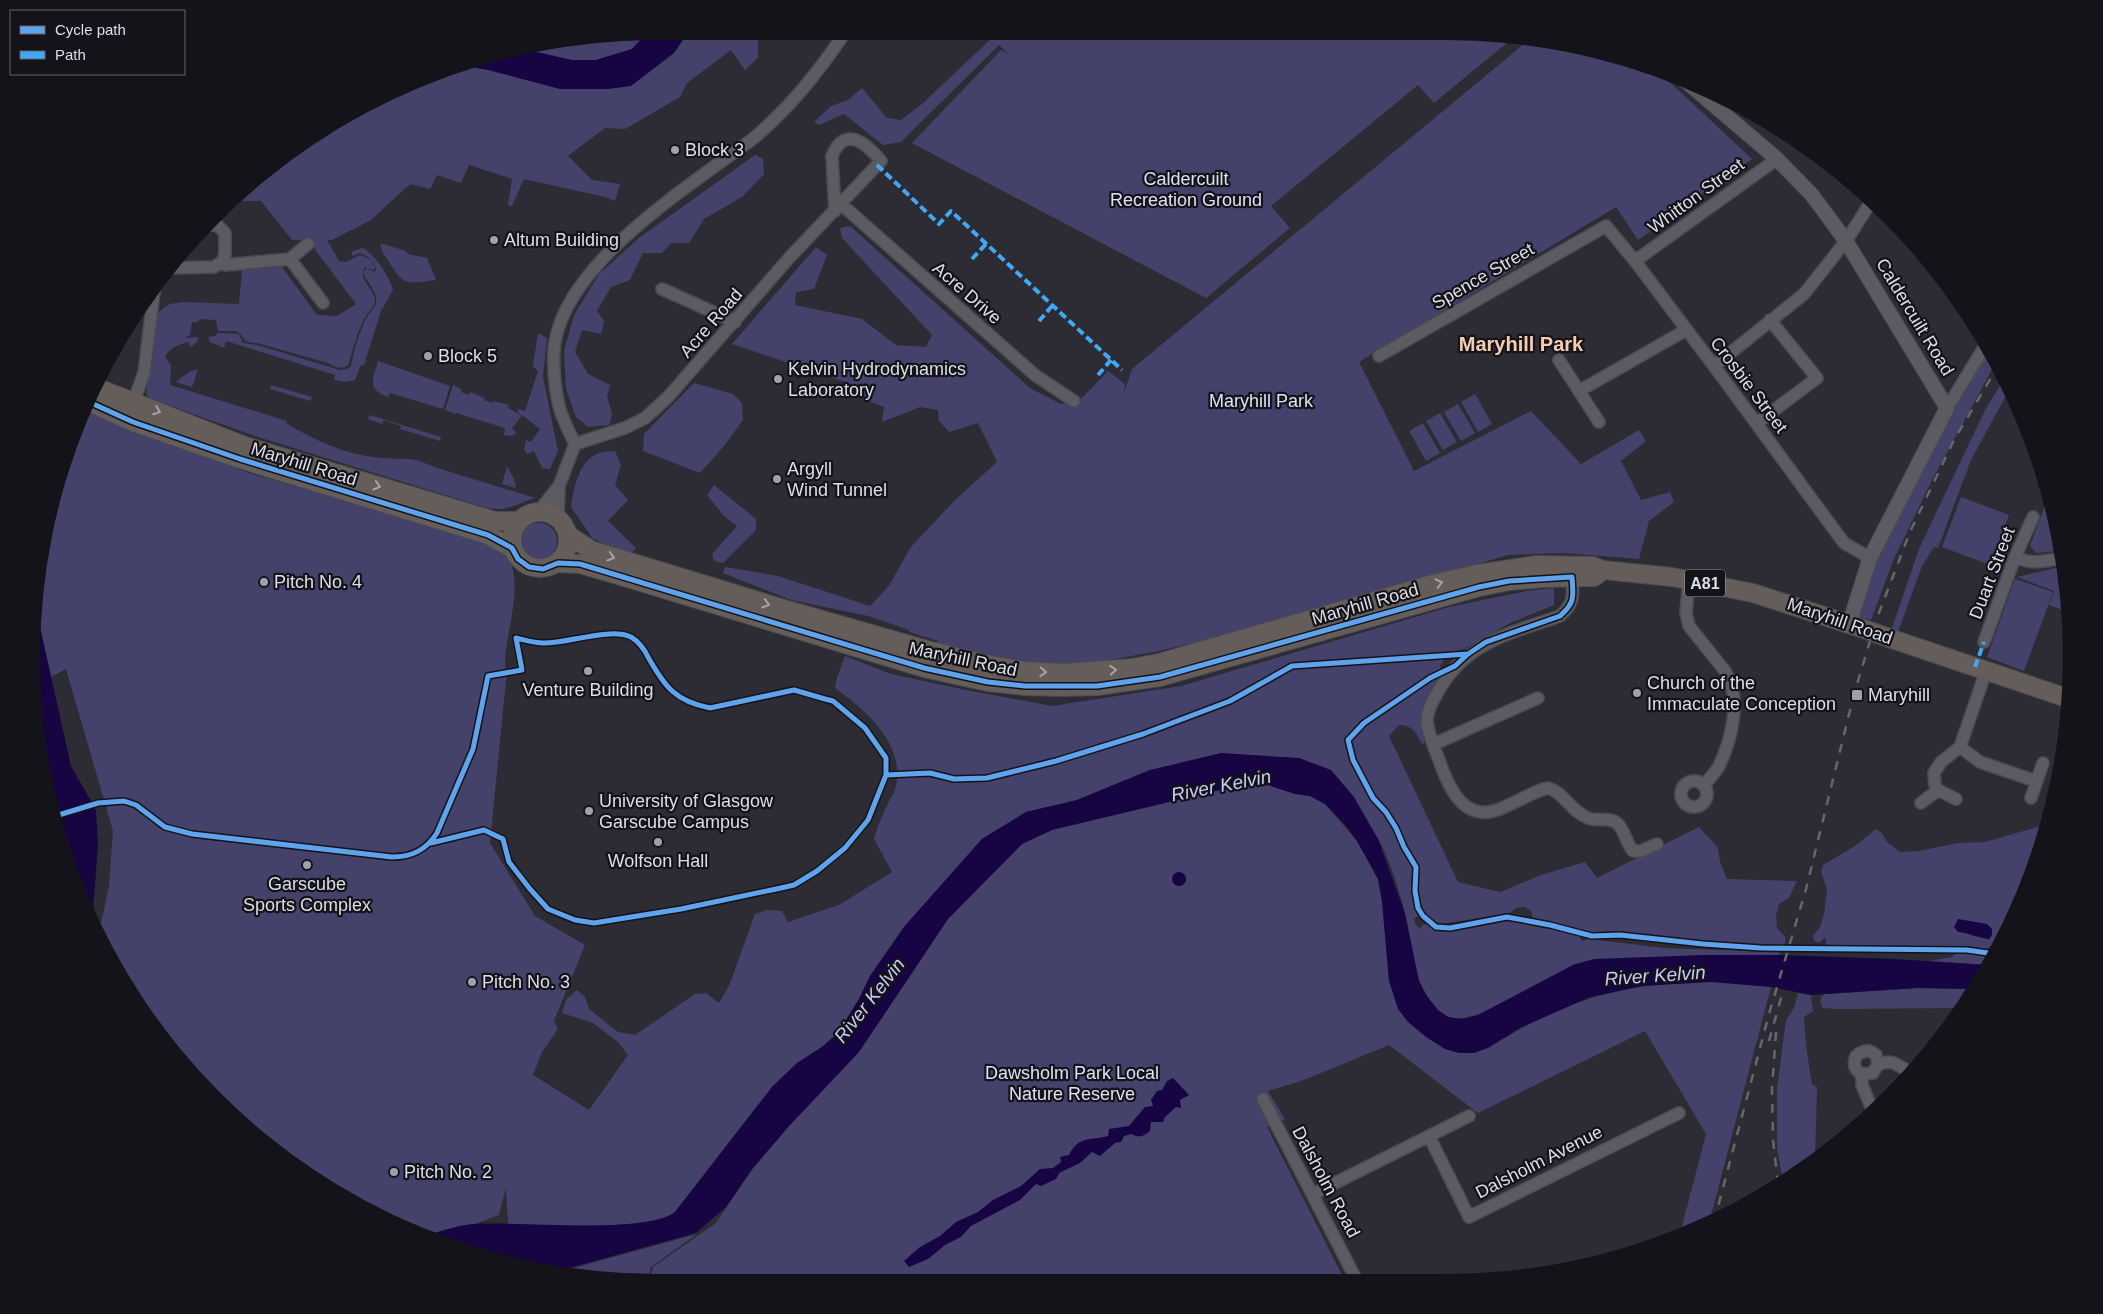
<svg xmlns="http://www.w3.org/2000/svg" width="2103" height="1314" font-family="Arial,sans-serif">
<rect width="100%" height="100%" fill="#2d2c34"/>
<path fill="#44426a" d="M575,37H643L632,49L596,60H572L523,49Z
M685,37H758V58L745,70L731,50L687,83L680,97L625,129L605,128L568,156L592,180L620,184L615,201L605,197L524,179L512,206L508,205L512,179L469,165L461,183L437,175L430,189L410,184L371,220L332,240H327L339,261L346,262L360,255L371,260L375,267L374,270L365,267C357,278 373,288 375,299C375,307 370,309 366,316C359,327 352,351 349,364C343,370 335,368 328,363L257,343C248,343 245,342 240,333L235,331H218L216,320L199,319L198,322H192L190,335L184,338L198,337L197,342L191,347L188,342C178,345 170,347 165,357L171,365L170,385L287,421L286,423C329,449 359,459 408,459C418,459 431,466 441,469C472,479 504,488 535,498C514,504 510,512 487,508L255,436L148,398L146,392L153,319L163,308L170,304L184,302L239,304L242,270L282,267L317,315L337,316L356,304L308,240H292L261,201H234L226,206L244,187L309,137L456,64L488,70L674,53Z
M993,37H1514L1434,103L1418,85L1271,206L1290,228L1206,298L912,143L1001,50L1009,55L999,45L901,142L883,145L844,114L819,125L814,122L831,106L848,100L862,88L887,118L901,120L922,104Z
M1531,38L1659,72L1752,159L1638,240L1616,207L1359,362L1414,471L1531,411L1581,464L1639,430L1646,441L1621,461L1641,500L1670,492L1674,502L1649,521L1639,559L1565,553L1508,555L1272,624L1159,651L1087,664H1018L937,644L938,641L909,632V630L868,616L791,600L723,573L725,567L778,576L870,606L889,586L910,548L955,500L997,462L978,423L949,432L939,421L938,410L920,407L882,422L884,407L861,398L851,384L732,344L816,247L827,255L814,289L796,292L795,305L862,319L896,345L926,347L932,335L842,238L840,228L850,226L1030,388L1061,404L1082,398L1108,371L1125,384L1124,393L1132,369Z
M755,155L763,159L764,174L742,197L704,219L689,243H671L662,253H643L630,280L611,287L597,311L604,321L601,334L582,330L575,352L588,374L610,385L607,397L612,413L609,425L588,427L576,417L566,389L564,351L574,315L599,274L639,238Z
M380,244H383L406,251L408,254L427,258L436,280C408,283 405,288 389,262C386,257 381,251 380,244Z
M362,248C373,251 391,279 393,290L381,311L364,365H361L355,380L346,382L334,380L335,375L226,341L224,348L210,342L208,337L215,336L218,333L239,334L243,343L257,345L340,370L347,369L351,366C354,351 359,331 367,317C371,310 378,307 376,297C374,288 366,281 363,272L367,268L375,272L376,269C373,259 368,257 360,253L353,256L351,252Z
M538,333L547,338L543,377L558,451L550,469L542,468L534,451L527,454L524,449L526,440L531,442L540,429L522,415L512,429L517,433L512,436L504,435L505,428L456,413L455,415L454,413L445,410L453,385L461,389V392L469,395L470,392L485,398L484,400L492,403L493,401L509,405L508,408L521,415L517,411L518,409L525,411L538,371L533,366Z
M1990,349L1996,362L1931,482L1893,561L1871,620L1856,616L1880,548L1957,400Z
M378,361L450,386L443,409L390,393L388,397C366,389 373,379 378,361Z
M198,369L192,387L176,382L189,372Z
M2004,379L2009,390L1971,460L1938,548L1934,547L1922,566L1898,632L1892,628L1919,549L1985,410Z
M694,383L733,394L742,403L743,420L724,446L700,473L643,451L644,434Z
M271,385L312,397L310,401L270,389Z
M1475,394L1492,424L1478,432L1461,402Z
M1458,404L1475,433L1461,441L1444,412Z
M86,409L246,472L463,536C477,541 494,544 505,555C526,575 506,634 505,661C505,667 507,673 506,680L490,843L535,916L585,945L554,1021L558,1029L542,1052L533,1075L589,1110L628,1055L618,1042L593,1023L562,1013L566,1000L577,990L585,997L589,1009L618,1032L635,1035L695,994L706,993L719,1003L729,986L755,914L767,910L782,911L788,922L839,905L892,872L874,839C878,826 882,815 888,804C890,798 895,792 896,786C905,744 866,710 835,688L837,678L845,656L891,674L966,690L1052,706L1181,686L1449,607L1527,591L1554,588V605L1510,623L1462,650L1449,652L1440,666L1442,677L1433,692L1427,741L1422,744C1417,734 1412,724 1399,725L1389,736L1458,882L1500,892L1541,875L1585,862L1597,878L1699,827L1718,848L1720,862L1727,879L1797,881L1789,898L1779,904L1776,916L1777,928L1786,938L1784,945L1749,946L1688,941L1611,932L1593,934L1533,919L1531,911L1525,907L1516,908L1510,913L1441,924L1421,914L1414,919L1416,925L1421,929V926L1425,924C1457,937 1473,921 1503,919C1525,918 1557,929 1579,935L1582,941L1592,938H1603L1598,940L1664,948L1779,952L1780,955H1705L1586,961L1573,965C1549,978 1479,1023 1453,1018C1415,1011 1412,943 1405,914C1401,895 1388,854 1378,839C1373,830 1362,822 1355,814C1336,795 1318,776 1299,758L1271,757L1150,770L1077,800L1026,812L982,839L904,927L870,976L859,999L838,1033L822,1047L797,1063L772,1087L675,1212C652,1231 542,1225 508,1224L506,1187L499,1215L475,1224L424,1237L418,1235L276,1153L187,1070L137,1005L98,938L109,886L113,831L66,669L51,677L36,609L43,535L65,456Z
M1440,413L1457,442L1443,450L1426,421Z
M370,415L441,437L440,441L400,429L401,426L384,420L382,424L368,419Z
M1423,423L1440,453L1426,461L1409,431Z
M615,451L621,465L615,485L628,500L608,521L636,548L631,554L593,539L571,507C574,488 578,461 599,453C604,451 610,452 615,451Z
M507,466L514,479L516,488L502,484Z
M714,485L756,519V530L723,563L714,561L712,554L737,526L724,516L707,495Z
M1961,497L2009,515L1990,565L1942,547Z
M2048,497L2060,549L2057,551L2036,553L2030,546Z
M521 541a18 18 0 1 1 36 0a18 18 0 1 1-36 0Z
M2064,566L2066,576L2068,612L2049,605L2054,591L2017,577Z
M2015,579L2053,592L2024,671L1987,657Z
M47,775L59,819V836L53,819Z
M1268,785L1295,794L1310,796L1325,804L1357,841L1378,879L1382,901L1389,981L1474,1053C1501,1043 1524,1024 1551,1013C1602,991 1655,981 1710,982C1730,982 1751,985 1771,987L1709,1223L1680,1234L1706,1134L1645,1031L1478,1113L1389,1045L1304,1080L1268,1091L1285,1119L1267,1127L1345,1281L650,1278L653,1267L716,1223L753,1168L789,1126L859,1052L948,919L1022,844L1052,830L1096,818L1224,789Z
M2048,824L2010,927L1988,948L1982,950L1829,946L1826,944V937L1819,943L1814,941L1813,936L1820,927L1824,914L1827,890L1821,871L1823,865L1855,846L1876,829L1882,833L1887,842L1900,852L1919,851L1958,843L1985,842Z
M1957,951L1994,955L1988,965L1929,961L1952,957Z
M1917,988L1973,989L1961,1008L1835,1009L1823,1008C1819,1004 1820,999 1824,994Z
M1798,993L1811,995L1813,1011L1804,1017C1805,1040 1808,1062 1812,1084L1817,1087L1815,1161L1783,1181L1777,1148V1089L1786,1020L1794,1008Z
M697,1234L651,1267L648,1278L576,1277L552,1271H563Z"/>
<path fill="#170443" d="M643,37H685L674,53L631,86L608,89H560L488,70L456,64L523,49L572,60H596L632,49Z
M36,609L71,766L96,810L98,846L92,923L59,835V819L47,775L31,657Z
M1221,753L1299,758L1331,770L1354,797L1378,839L1405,913L1419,981L1427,996L1438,1010L1448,1017L1463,1019L1478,1015L1573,965L1594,959L1705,955H1780L1894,959L1988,965L1973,989L1917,988L1811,995L1771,987L1711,982L1642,986L1590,997L1520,1028L1488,1048L1474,1053H1459L1445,1049L1426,1037L1408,1022L1398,1009L1389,981L1382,901L1378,879L1357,841L1346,826L1325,804L1310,796L1295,794L1268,785L1224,789L1052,830L1022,844L948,919L859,1052L789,1126L753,1168L726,1207L696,1233L562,1270H549L424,1237C440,1231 458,1225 475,1224C517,1221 647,1235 675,1212L772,1087L797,1063L822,1047L838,1033L859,999L870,976L904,927L982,839L1026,812L1077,800L1150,770Z
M1172 879a7 7 0 1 1 14 0a7 7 0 1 1-14 0Z
M1958,919L1987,924L1992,929V935L1989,939C1982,939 1969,933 1958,932L1954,927Z
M1173,1078L1189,1095L1180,1100L1181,1108L1176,1107L1165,1117L1163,1122H1151L1150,1131C1143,1137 1139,1138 1131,1134L1124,1136L1121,1142L1115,1143L1100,1156L1092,1152L1080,1163L1059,1173L1056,1179L1041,1186L1036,1184L1020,1200L971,1226L961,1237L945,1245L928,1259L909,1267L904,1261L920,1247L940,1236L956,1222L978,1212L993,1200L1021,1186L1040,1169L1053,1168L1061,1162L1060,1157L1069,1155C1079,1135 1091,1141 1108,1136L1109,1129L1129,1126L1145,1107L1153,1106L1151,1100L1157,1091L1162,1090L1167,1081Z"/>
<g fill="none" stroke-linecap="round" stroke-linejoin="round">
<defs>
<path id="minor" d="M841,204L1035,375L1074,401
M208,225H217L225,233V255L222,262
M290,259L308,244
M1635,261L1777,159
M168,268L214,267L222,262L225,265L290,259L323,303
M662,289L735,322
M1379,356L1606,226L1635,261L1714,366L1844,543L1870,558
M1559,360L1599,422
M1714,366L1804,294L1846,241L1871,202
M1579,391L1686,330
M1947,408L1987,343
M133,422L136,395L144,373L155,284
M1757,423L1817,378L1770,320
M575,444L625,428L645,418L668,397L790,257L881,161C867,144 845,124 832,156L835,211
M575,444C570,434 565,423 561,413C555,393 551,357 556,337C574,257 691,185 754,138C791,106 815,76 842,37
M538,512L559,486L575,444
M558,519L559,486
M2015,557C2032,565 2045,561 2062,558
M1572,573C1572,593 1577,601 1560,616C1511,633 1465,642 1438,692C1433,700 1427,710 1427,720C1428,737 1438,755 1443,771C1450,788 1460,809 1480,812C1501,815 1527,792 1548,788C1564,792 1571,812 1588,818C1597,822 1610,816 1618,824C1625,831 1626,843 1633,851H1641L1657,844
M1689,580L1686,613L1689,626L1725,671C1742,697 1732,739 1719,766C1715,773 1709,779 1704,785
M1984,642L2015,557L2033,517
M1434,744L1538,698
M1960,747L1980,762L2036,781
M1681 794a13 13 0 1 1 26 0a13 13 0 1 1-26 0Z
M2031,798L2043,763
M1956,799L1938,790L1935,785L1934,773L1941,762L1960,747L1986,671
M1921,803L1938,790
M1878,1064C1895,1059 1895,1065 1909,1071
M1862,1074L1873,1073L1878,1064L1876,1055C1869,1049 1863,1050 1856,1056C1853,1064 1854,1070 1862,1074V1085L1872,1109
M1263,1099L1357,1281
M1429,1136L1469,1217L1679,1113
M1313,1194L1469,1116"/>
<path id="tertiary" d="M1682,78L1777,159L1812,195L1846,241L1947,408L1870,558L1849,625"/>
<path id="primary" d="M95,387L245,446L495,521H518
M89,402L133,422L240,459L488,535L512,548
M512 540a28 28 0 1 1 56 0a28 28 0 1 1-56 0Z
M568,535L591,550L781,608L931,651L995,666L1025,671L1064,673L1132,668L1159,663L1433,584L1477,574L1537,565L1593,566L1603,570L1672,577L1753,593L1861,628
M558,563L580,564L621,576L924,668L988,682L1025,686L1061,687L1097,686L1160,677L1479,587L1509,581L1542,578L1594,577L1602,571
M1895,640L2070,699"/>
</defs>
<use href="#minor" stroke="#4a4a51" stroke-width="14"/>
<use href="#tertiary" stroke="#4a4a51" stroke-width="16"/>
<use href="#primary" stroke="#4a4a51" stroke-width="20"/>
<use href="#minor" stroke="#5b5b61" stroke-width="11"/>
<use href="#tertiary" stroke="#5b5b61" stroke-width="14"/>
<use href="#primary" stroke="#645d5a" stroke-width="18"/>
<path stroke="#67676b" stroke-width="2.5" stroke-dasharray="9 9" stroke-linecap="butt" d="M1776,1032L1772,1089L1773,1140L1778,1184
M1769,1041L1783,991
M1714,1222L1769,1014L1806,889L1854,694L1877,618L1910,532L1954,440L1998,366"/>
<defs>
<path id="primary-bridge" d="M1861,628L1895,640"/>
</defs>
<use href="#primary-bridge" stroke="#4a4a51" stroke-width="20" stroke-linecap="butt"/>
<use href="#primary-bridge" stroke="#645d5a" stroke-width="18"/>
<path stroke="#3fa9f5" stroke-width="4" stroke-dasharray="8 4" stroke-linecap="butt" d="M877,165L939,224L951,211L1122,370
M972,259L986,244
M1039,321L1052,306
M1098,375L1111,360
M1975,667L1984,642"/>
<defs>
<path id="cycleway" d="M89,402L133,422L240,459L488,535L512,548L518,559L529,567L543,569L558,563L580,564L924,668L988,682L1025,686H1097L1160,677L1479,587L1509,581L1572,577C1573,596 1576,602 1560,616L1486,642L1468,654L1455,666L1430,678L1364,723L1348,740L1353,760L1373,798L1386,812L1396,828L1404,847L1416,867L1415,891L1418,908L1423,916L1436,927L1450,928L1507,917L1550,925L1592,936L1620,935L1703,944L1761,948L1967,950L1995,954
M886,775L930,773L954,779L987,778L1056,761L1143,734L1230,701L1292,666L1468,654
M52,817L98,803L124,801L136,805L165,827L192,834L392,857C412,857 426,850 437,833L473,749L488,676L522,670L516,638C525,640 534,643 543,643C566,644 610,627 631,637C638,641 645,650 648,657C665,687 675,701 710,708L794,690L825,699L833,701L865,728L886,758V775L868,820L845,848L817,871L794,885L781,888L681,909L594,923L575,920L548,909L530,889L509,862L503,839L484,830L431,843"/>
</defs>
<use href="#cycleway" stroke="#131319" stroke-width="8"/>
<use href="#cycleway" stroke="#60a3ed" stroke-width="5"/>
</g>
<defs><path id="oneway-chevron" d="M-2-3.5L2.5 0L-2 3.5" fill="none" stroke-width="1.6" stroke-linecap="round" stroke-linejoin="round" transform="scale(1.25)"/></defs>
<g stroke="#a7a4a8">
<use href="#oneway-chevron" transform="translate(157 411) rotate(21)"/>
<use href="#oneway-chevron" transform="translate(377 486) rotate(17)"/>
<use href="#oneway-chevron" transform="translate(611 557) rotate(17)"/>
<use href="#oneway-chevron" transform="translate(1439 583) rotate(-14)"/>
<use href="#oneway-chevron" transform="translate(766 604) rotate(17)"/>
<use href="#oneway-chevron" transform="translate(1113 670) rotate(-5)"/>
<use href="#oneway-chevron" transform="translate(1043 672) rotate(3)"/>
</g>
<g fill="#a0a0a9" stroke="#131319" stroke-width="2">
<circle cx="675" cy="150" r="5"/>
<circle cx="494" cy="240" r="5"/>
<circle cx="428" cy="356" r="5"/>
<circle cx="778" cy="379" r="5"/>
<circle cx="777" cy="479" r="5"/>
<circle cx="264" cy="582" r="5"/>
<circle cx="588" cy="671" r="5"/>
<circle cx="1637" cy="693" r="5"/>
<rect x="1851" y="689" width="12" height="12" rx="2.5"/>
<circle cx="589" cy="811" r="5"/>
<circle cx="658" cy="842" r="5"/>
<circle cx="307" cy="865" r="5"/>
<circle cx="472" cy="982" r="5"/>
<circle cx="394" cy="1172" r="5"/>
</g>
<g text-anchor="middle" stroke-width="4.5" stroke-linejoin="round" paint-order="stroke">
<rect fill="#131319" stroke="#a1a1aa" stroke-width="1" x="1685" y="569.5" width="40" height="27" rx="4"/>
<g font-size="16" font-weight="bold" fill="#dedee8">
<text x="1705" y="589">A81</text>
</g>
<g font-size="18" fill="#dedee8" stroke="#131319" text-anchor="start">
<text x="685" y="156">Block 3</text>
<text x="504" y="246">Altum Building</text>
<text x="438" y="362">Block 5</text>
<text x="788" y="375">Kelvin Hydrodynamics<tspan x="788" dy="21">Laboratory</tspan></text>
<text x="787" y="475">Argyll<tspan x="787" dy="21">Wind Tunnel</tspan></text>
<text x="274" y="588">Pitch No. 4</text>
<text x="1647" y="689">Church of the<tspan x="1647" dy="21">Immaculate Conception</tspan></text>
<text x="588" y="696" text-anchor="middle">Venture Building</text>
<text x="1868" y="701">Maryhill</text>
<text x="599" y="807">University of Glasgow<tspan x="599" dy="21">Garscube Campus</tspan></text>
<text x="658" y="867" text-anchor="middle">Wolfson Hall</text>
<text x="307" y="890" text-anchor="middle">Garscube<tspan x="307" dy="21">Sports Complex</tspan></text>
<text x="482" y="988">Pitch No. 3</text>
<text x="404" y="1178">Pitch No. 2</text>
</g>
<g font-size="18" fill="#e0e0f5" stroke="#131319">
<text x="1186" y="185">Caldercuilt<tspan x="1186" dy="21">Recreation Ground</tspan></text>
<text x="1261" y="407">Maryhill Park</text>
<text x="1072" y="1079">Dawsholm Park Local<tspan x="1072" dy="21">Nature Reserve</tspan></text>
</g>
<g font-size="18" fill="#dedee8" stroke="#131319">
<text transform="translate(1696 196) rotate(-36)" y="6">Whitton Street</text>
<text transform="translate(1483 276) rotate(-30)" y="6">Spence Street</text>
<text transform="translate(967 293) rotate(41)" y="6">Acre Drive</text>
<text transform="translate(1915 317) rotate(59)" y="6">Caldercuilt Road</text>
<text transform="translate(711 323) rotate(-49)" y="6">Acre Road</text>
<text transform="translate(1749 385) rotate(53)" y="6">Crosbie Street</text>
<text transform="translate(304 464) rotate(17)" y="6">Maryhill Road</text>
<text transform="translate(1992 573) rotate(-69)" y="6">Duart Street</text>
<text transform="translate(1365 604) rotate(-16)" y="6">Maryhill Road</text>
<text transform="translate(1840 621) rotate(19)" y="6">Maryhill Road</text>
<text transform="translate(963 659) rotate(12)" y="6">Maryhill Road</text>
<text transform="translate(1539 1162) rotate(-27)" y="6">Dalsholm Avenue</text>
<text transform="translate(1326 1182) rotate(62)" y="6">Dalsholm Road</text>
</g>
<g font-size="19" font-style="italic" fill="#cacaf4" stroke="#131319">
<text transform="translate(1221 785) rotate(-11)" y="7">River Kelvin</text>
<text transform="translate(1655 975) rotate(-4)" y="7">River Kelvin</text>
<text transform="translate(869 1000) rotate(-52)" y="7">River Kelvin</text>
</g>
<g font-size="20" font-weight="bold" fill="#f5ccb0" stroke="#131319">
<text x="1521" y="351">Maryhill Park</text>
</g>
</g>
<path d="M0 0H2103V1314H0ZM657 40H1446A617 617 0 0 1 2063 657V657A617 617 0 0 1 1446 1274H657A617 617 0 0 1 40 657V657A617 617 0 0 1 657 40Z" fill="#131319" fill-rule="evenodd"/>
<rect x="10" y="10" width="175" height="65" fill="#131319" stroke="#64646c"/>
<rect x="20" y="26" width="25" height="8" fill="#60a3ed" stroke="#64646c"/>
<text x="55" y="35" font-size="15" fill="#dedee8">Cycle path</text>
<rect x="20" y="51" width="25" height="8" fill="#3fa9f5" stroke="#64646c"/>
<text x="55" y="60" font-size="15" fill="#dedee8">Path</text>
</svg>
